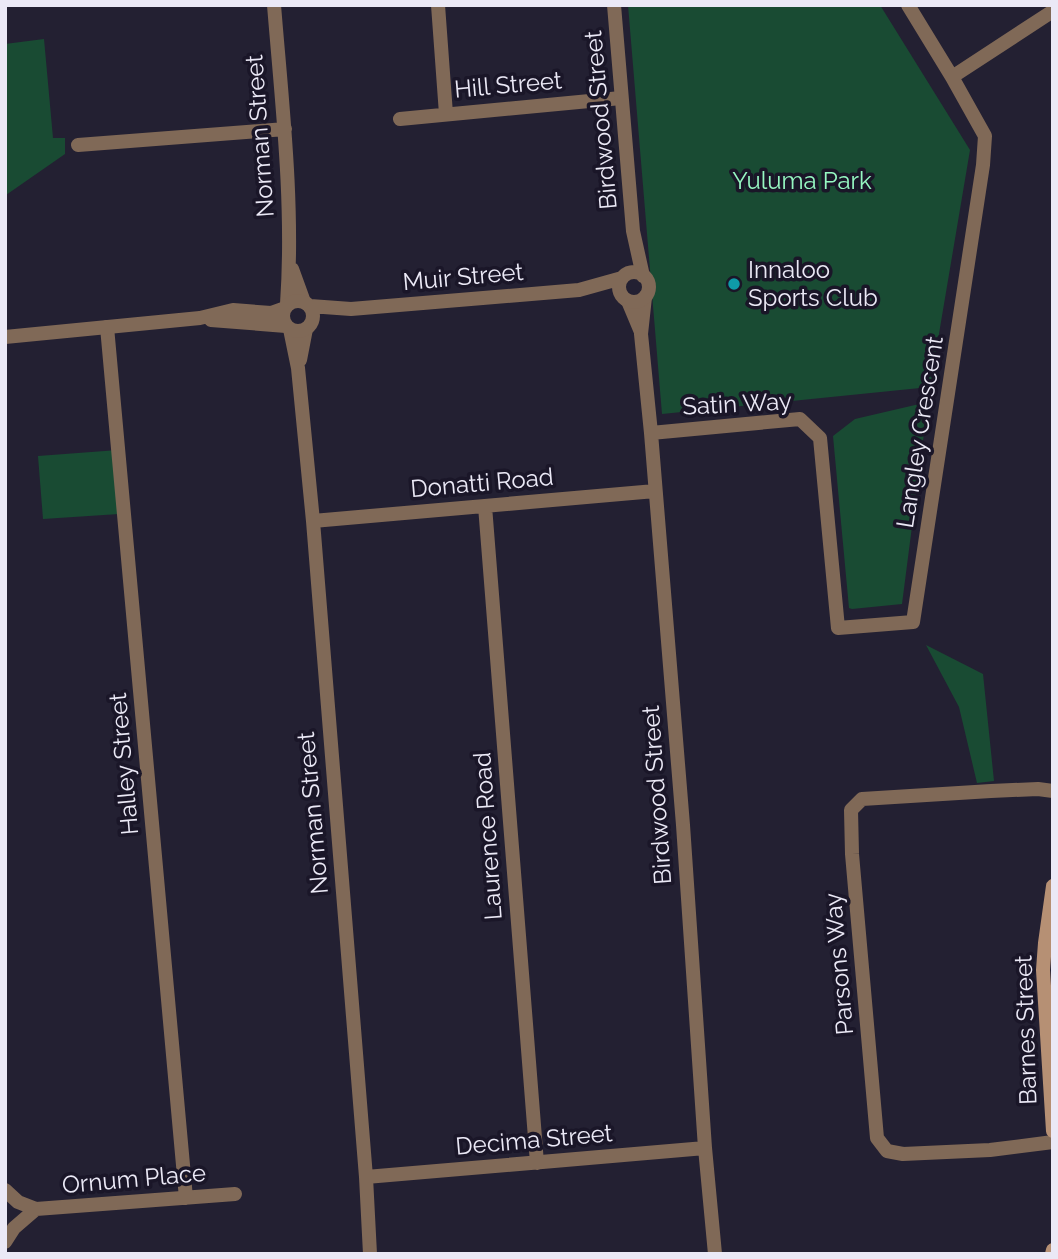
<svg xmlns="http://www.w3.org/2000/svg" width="1058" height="1259" font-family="Raleway,sans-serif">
<rect width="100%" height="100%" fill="#232032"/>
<path fill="#194b33" d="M628,5H880L970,150L930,387L662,414Z
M44,39L53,138H65V154L6,195L5,44Z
M928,402L902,604L852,609L849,608L833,436L855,419Z
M118,450L119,514L43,519L38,456Z
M926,645L983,674L994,781L977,783L959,707Z"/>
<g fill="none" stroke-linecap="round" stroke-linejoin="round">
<path stroke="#806957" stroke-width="14" d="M274,5C282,104 294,205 287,304
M438,5L446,114
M952,77L1053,11
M400,119L621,98
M78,145L285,129
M292,269L304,302
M645,297L641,334L651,433L683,825L705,1148L715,1254
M628,301L641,332
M107,327L186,1198
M290,329L298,368L313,521L366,1177L370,1254
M300,360L306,329
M651,433L800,419L820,438L838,628L913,622L983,165L985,136L952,77L908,5
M485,506L537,1163
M313,521L655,491
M1053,791L1038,789L991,791L862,799L851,810L852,854L877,1138L887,1151L903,1154L990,1150L1053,1142
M366,1177L705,1148
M5,1190L18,1202L36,1209L235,1194
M5,1242L14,1228L36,1209"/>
<path stroke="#806957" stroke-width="14" d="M614,5L633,231L643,276
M619 287a15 15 0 1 1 30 0a15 15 0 1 1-30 0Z
M283 316a15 15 0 1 1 30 0a15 15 0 1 1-30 0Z
M310,306L351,309L579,290L622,278
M211,320L286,326
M5,337L200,318L233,310L271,313L285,308"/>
<path stroke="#b69074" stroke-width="14" d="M1053,886L1045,943L1043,970L1053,1131
M1052,1254L1053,1250"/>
</g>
<circle fill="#0f9aa8" stroke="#1a1628" stroke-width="2.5" cx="734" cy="284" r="7"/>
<g text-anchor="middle" stroke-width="7" stroke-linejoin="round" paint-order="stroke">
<g font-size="24" fill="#ebe9f6" stroke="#1a1628">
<text transform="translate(508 85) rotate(-5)" y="8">Hill Street</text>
<text transform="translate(601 120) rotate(-95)" y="8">Birdwood Street</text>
<text transform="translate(260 136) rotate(-94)" y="8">Norman Street</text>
<text transform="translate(463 277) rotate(-5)" y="8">Muir Street</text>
<text transform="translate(737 404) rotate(-3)" y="8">Satin Way</text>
<text transform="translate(920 432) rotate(-81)" y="8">Langley Crescent</text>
<text transform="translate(482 483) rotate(-5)" y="8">Donatti Road</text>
<text transform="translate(124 764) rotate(-95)" y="8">Halley Street</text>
<text transform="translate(657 795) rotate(-94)" y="8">Birdwood Street</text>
<text transform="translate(313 813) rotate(-95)" y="8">Norman Street</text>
<text transform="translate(488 836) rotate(-94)" y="8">Laurence Road</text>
<text transform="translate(839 964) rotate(-95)" y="8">Parsons Way</text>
<text transform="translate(1026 1030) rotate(-92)" y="8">Barnes Street</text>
<text transform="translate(534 1140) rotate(-5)" y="8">Decima Street</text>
<text transform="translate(134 1179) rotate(-5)" y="8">Ornum Place</text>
</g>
<g font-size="24" fill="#96f8c2" stroke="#1a1628">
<text x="802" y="189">Yuluma Park</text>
</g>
<g font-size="24" fill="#ebe9f6" stroke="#1a1628" text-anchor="start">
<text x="748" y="278">Innaloo<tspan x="748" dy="28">Sports Club</tspan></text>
</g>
</g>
<rect width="1058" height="1259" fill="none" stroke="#ebe9f6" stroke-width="14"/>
</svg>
